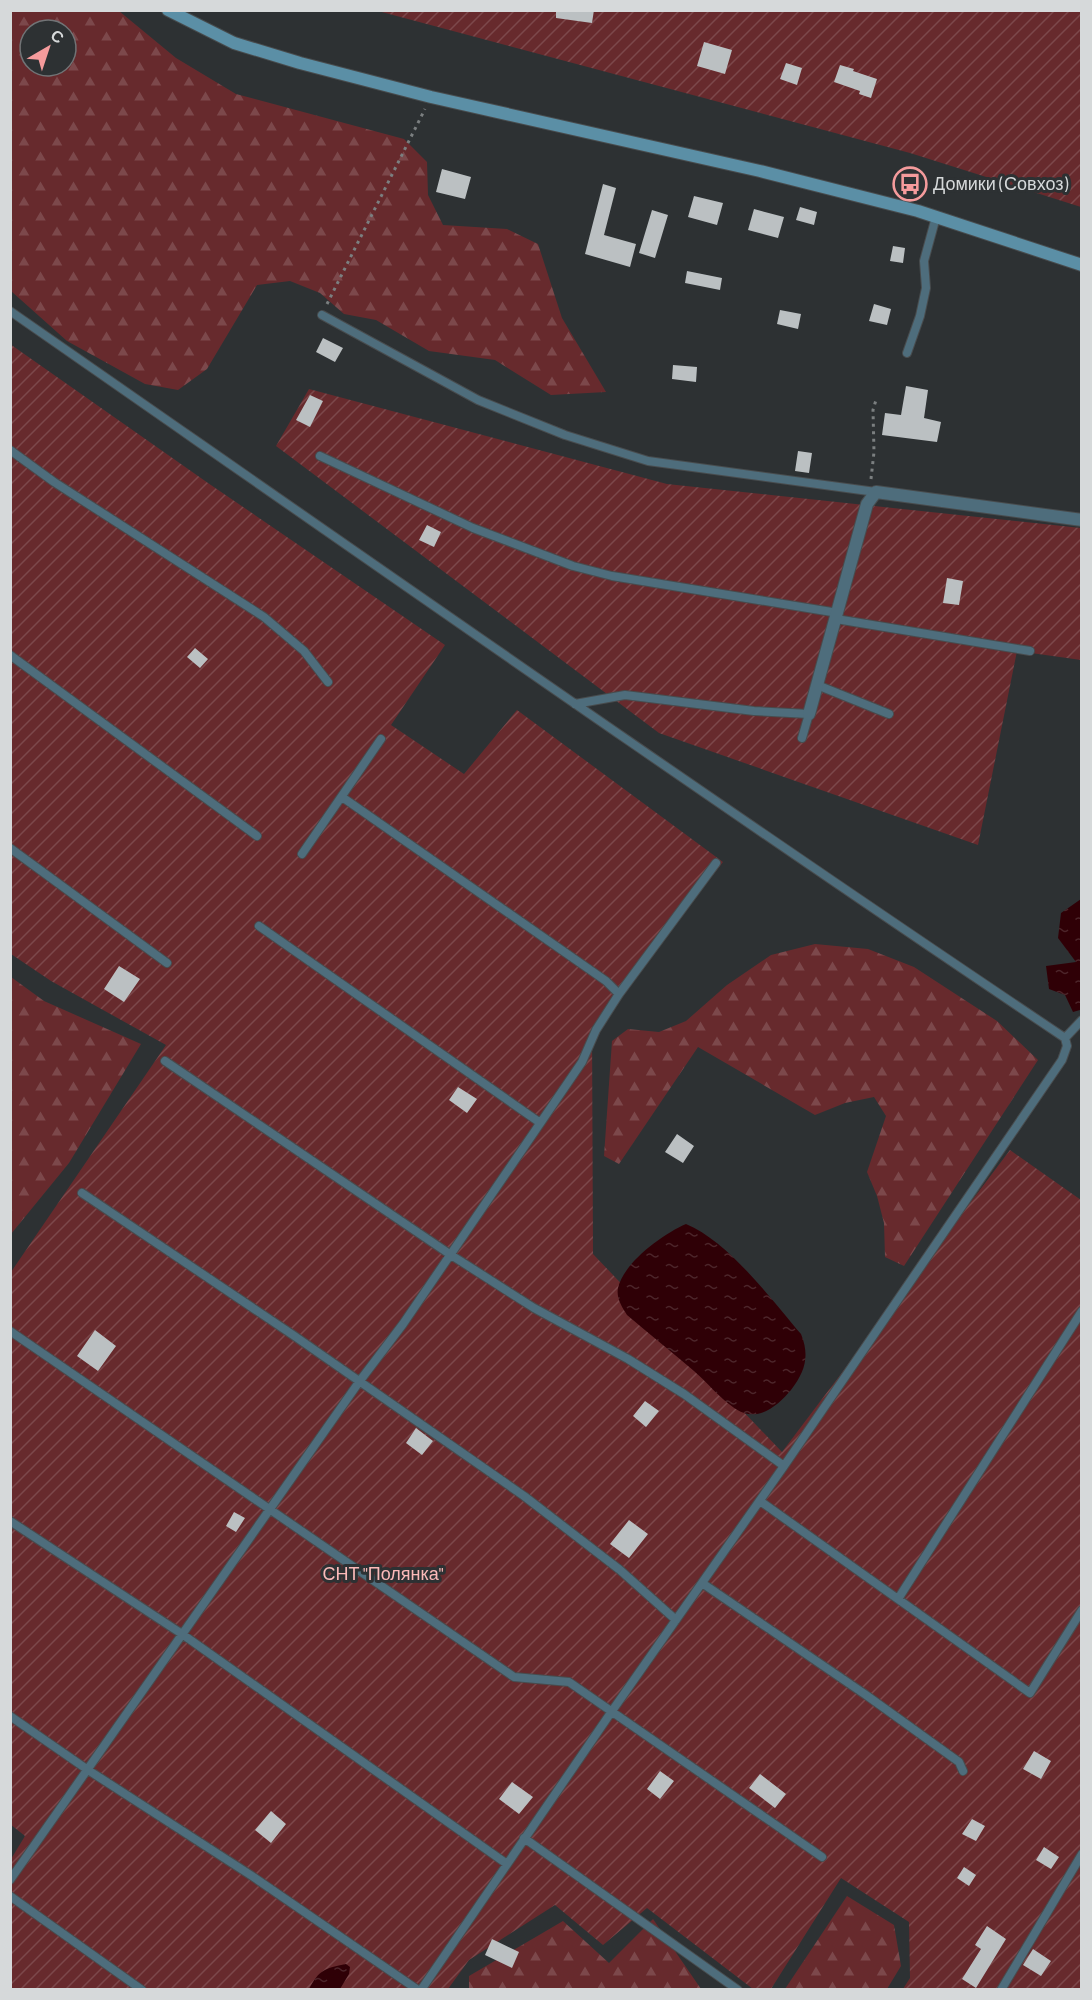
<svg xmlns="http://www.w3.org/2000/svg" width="1092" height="2000" font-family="Barlow,sans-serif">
<defs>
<pattern id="forest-firs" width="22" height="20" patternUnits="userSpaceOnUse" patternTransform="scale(1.5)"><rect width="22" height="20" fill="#672a2d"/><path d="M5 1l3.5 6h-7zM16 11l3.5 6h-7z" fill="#7c484b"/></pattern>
<pattern id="garden-furrows" width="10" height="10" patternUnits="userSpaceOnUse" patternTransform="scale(1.5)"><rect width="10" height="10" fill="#672a2d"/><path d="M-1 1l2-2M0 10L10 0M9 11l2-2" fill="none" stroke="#7c484b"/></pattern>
<pattern id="water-ripples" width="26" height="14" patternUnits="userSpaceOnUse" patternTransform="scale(1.5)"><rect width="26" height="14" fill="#2f0006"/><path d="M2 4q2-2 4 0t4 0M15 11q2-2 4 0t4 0" fill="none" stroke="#4c252a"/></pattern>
</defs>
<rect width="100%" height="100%" fill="#2d3133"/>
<path fill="url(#forest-firs)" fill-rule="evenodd" d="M11,10L119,11L176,58L236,94L404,139L427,162L428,195L443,225L507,229L538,244L562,318L606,392L551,395L495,360L429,351L376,320L344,314L320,293L290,281L257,285L207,369L178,390L145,384L67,341L11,291ZM30,30H66V66H30Z
M815,944L868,949L914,967L997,1021L1038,1060L904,1266L885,1257L884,1223L877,1196L867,1172L886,1116L874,1097L845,1103L815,1115L698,1047L619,1164L604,1156L612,1041L628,1029L659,1032L686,1021L727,985L771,955Z
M11,977L44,1001L141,1044L69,1163L11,1234Z
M847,1896L894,1925L901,1966L887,1989H785Z
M653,1919L701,1989L469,1990V1976L563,1921L609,1963Z"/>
<path fill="url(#garden-furrows)" d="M378,11H1081V207L910,153Z
M10,344L208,483L445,645L391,725L464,774L517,710L723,862L592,1027L593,1254L782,1452L1010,1150L1081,1200V1989H903L910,1978L909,1922L841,1878L771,1989H753L647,1908L603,1945L555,1905L469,1960L448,1989H11V1859L25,1836L10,1824L11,1272L166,1045L51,981L11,954Z
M309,389L667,484L1081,528V660L1017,651L978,845L659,733L276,446Z"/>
<path fill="url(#water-ripples)" d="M1081,899V1003L1080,1010L1073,1012L1065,995L1049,989L1046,966L1076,962L1058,938L1061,913Z
M686,1224C729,1242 771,1299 801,1334C810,1356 805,1372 791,1390C780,1403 763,1419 744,1413C727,1407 708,1383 694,1371C672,1352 649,1334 627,1315C622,1307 616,1298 618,1288C624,1262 663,1234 686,1224Z
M346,1964L350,1967L349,1974L340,1989H309C319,1970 325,1968 346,1964Z"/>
<path fill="#bbc0c2" d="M556,10H594L592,23L556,18Z
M704,42L732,50L725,74L697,66Z
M786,63L802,68L797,85L780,79Z
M840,65L854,69L853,71L877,79L871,98L859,94L860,91L834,82Z
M442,169L471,177L465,199L436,192Z
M603,184L616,188L604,235L636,244L630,267L585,254Z
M694,196L723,203L717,225L688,217Z
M800,207L817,212L814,225L796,220Z
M754,209L784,217L778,238L748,230Z
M652,210L668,215L655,258L639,253Z
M893,246L905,248L903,263L890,261Z
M687,271L722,278L720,290L685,283Z
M874,304L891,309L887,325L869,321Z
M780,310L801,314L798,329L777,324Z
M323,338L343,348L335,362L316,352Z
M673,365L697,367L696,382L672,379Z
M906,386L928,390L924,418L941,422L937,442L882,435L885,413L901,415Z
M310,395L323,401L310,427L296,420Z
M798,451L812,453L809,473L795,471Z
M427,525L441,532L434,547L419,540Z
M947,578L963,581L959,605L943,603Z
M195,648L208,659L200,668L187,657Z
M119,966L140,979L124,1002L104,989Z
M458,1087L477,1099L467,1113L449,1100Z
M677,1134L694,1146L683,1163L665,1152Z
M95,1330L116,1346L98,1371L77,1356Z
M645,1401L659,1411L646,1427L633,1416Z
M416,1428L433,1441L422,1455L406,1443Z
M234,1512L245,1518L236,1532L226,1526Z
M629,1520L648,1534L629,1558L610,1544Z
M1034,1751L1051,1761L1041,1779L1023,1769Z
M660,1771L674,1781L660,1799L647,1789Z
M760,1774L786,1794L775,1808L749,1788Z
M512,1782L533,1797L519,1814L499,1799Z
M271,1811L286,1824L271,1843L255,1830Z
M972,1819L985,1826L976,1841L962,1834Z
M1044,1847L1059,1857L1051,1869L1036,1860Z
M964,1867L976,1875L969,1886L957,1878Z
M987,1926L1006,1939L976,1988L962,1979L981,1949L975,1945Z
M492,1939L519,1952L512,1968L485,1955Z
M1033,1949L1051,1961L1041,1976L1023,1965Z"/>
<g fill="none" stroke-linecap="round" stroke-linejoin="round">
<defs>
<path id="lane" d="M10,311C361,555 710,800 1065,1038L1067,1046L1062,1060L784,1466L612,1711L421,1990
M322,315L478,400L565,435L648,461L876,492
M907,353L920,316L926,288L924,261L936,217
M10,450L54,482L264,617L304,651L328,682
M320,456L473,528L573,566L612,576L838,613
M836,619L1030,651
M10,655L257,836
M817,685L889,714
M575,704L625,695L754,711L809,714L802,738
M342,797L606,981L619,994
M10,848L167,963
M302,854L381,739
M259,926L539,1122
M1065,1038L1082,1020
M165,1061L451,1255L534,1308L628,1359L684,1394L784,1466
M82,1193L293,1335L524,1496L620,1570L676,1620
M10,1331L514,1677L569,1682L822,1857
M760,1501L1030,1693L1082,1610
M10,1521L182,1634L507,1864
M702,1583L866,1695L959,1762L963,1771
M898,1599L1082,1311
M10,1716L88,1770L252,1876L418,1990
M524,1838L738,1990
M10,1880L359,1382L403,1324L582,1062L596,1030L619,994L716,863
M10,1896L142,1990
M1001,1990L1082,1854"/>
<path id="street" d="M809,714L867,504L876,492L1082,520"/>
<path id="secondary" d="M168,10L234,43L300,63L431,97L760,171L918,211L1082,265"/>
</defs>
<use href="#lane" stroke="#484c4e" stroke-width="10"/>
<use href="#street" stroke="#484c4e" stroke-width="14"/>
<use href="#secondary" stroke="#484c4e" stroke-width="14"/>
<path stroke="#7b7f80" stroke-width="3" stroke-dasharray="3 4.5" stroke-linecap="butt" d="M327,304L425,109
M871,479L874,452L873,410L876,400"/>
<use href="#lane" stroke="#4e6d7c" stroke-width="8"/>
<use href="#street" stroke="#4e6d7c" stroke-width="12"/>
<use href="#secondary" stroke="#5b8fa6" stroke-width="12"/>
</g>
<defs>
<symbol id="bus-ring" viewBox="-11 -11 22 22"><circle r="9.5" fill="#2d3133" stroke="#f59b9c" stroke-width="1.5"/><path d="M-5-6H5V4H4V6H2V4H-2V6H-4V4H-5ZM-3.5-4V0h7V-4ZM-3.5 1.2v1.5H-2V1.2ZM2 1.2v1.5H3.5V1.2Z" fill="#f59b9c"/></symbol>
</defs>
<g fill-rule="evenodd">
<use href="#bus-ring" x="891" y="165" width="38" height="38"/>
</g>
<g text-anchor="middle" stroke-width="6" stroke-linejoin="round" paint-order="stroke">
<g font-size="18" fill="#d6d9da" stroke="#2d3133" text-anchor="start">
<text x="933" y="190">Домики (Совхоз)</text>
</g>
<g font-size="18" fill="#fbbab9" stroke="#2d3133">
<text x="383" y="1580">СНТ "Полянка"</text>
</g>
</g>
<rect width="1092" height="2000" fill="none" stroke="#d6d9da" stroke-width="24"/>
<g transform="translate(48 48) rotate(39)"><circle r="28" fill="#2d3133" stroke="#717476" stroke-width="1.5"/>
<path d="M0-4.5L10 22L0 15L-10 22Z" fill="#f59b9c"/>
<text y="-9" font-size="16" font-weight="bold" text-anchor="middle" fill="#d6d9da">С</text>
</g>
</svg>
